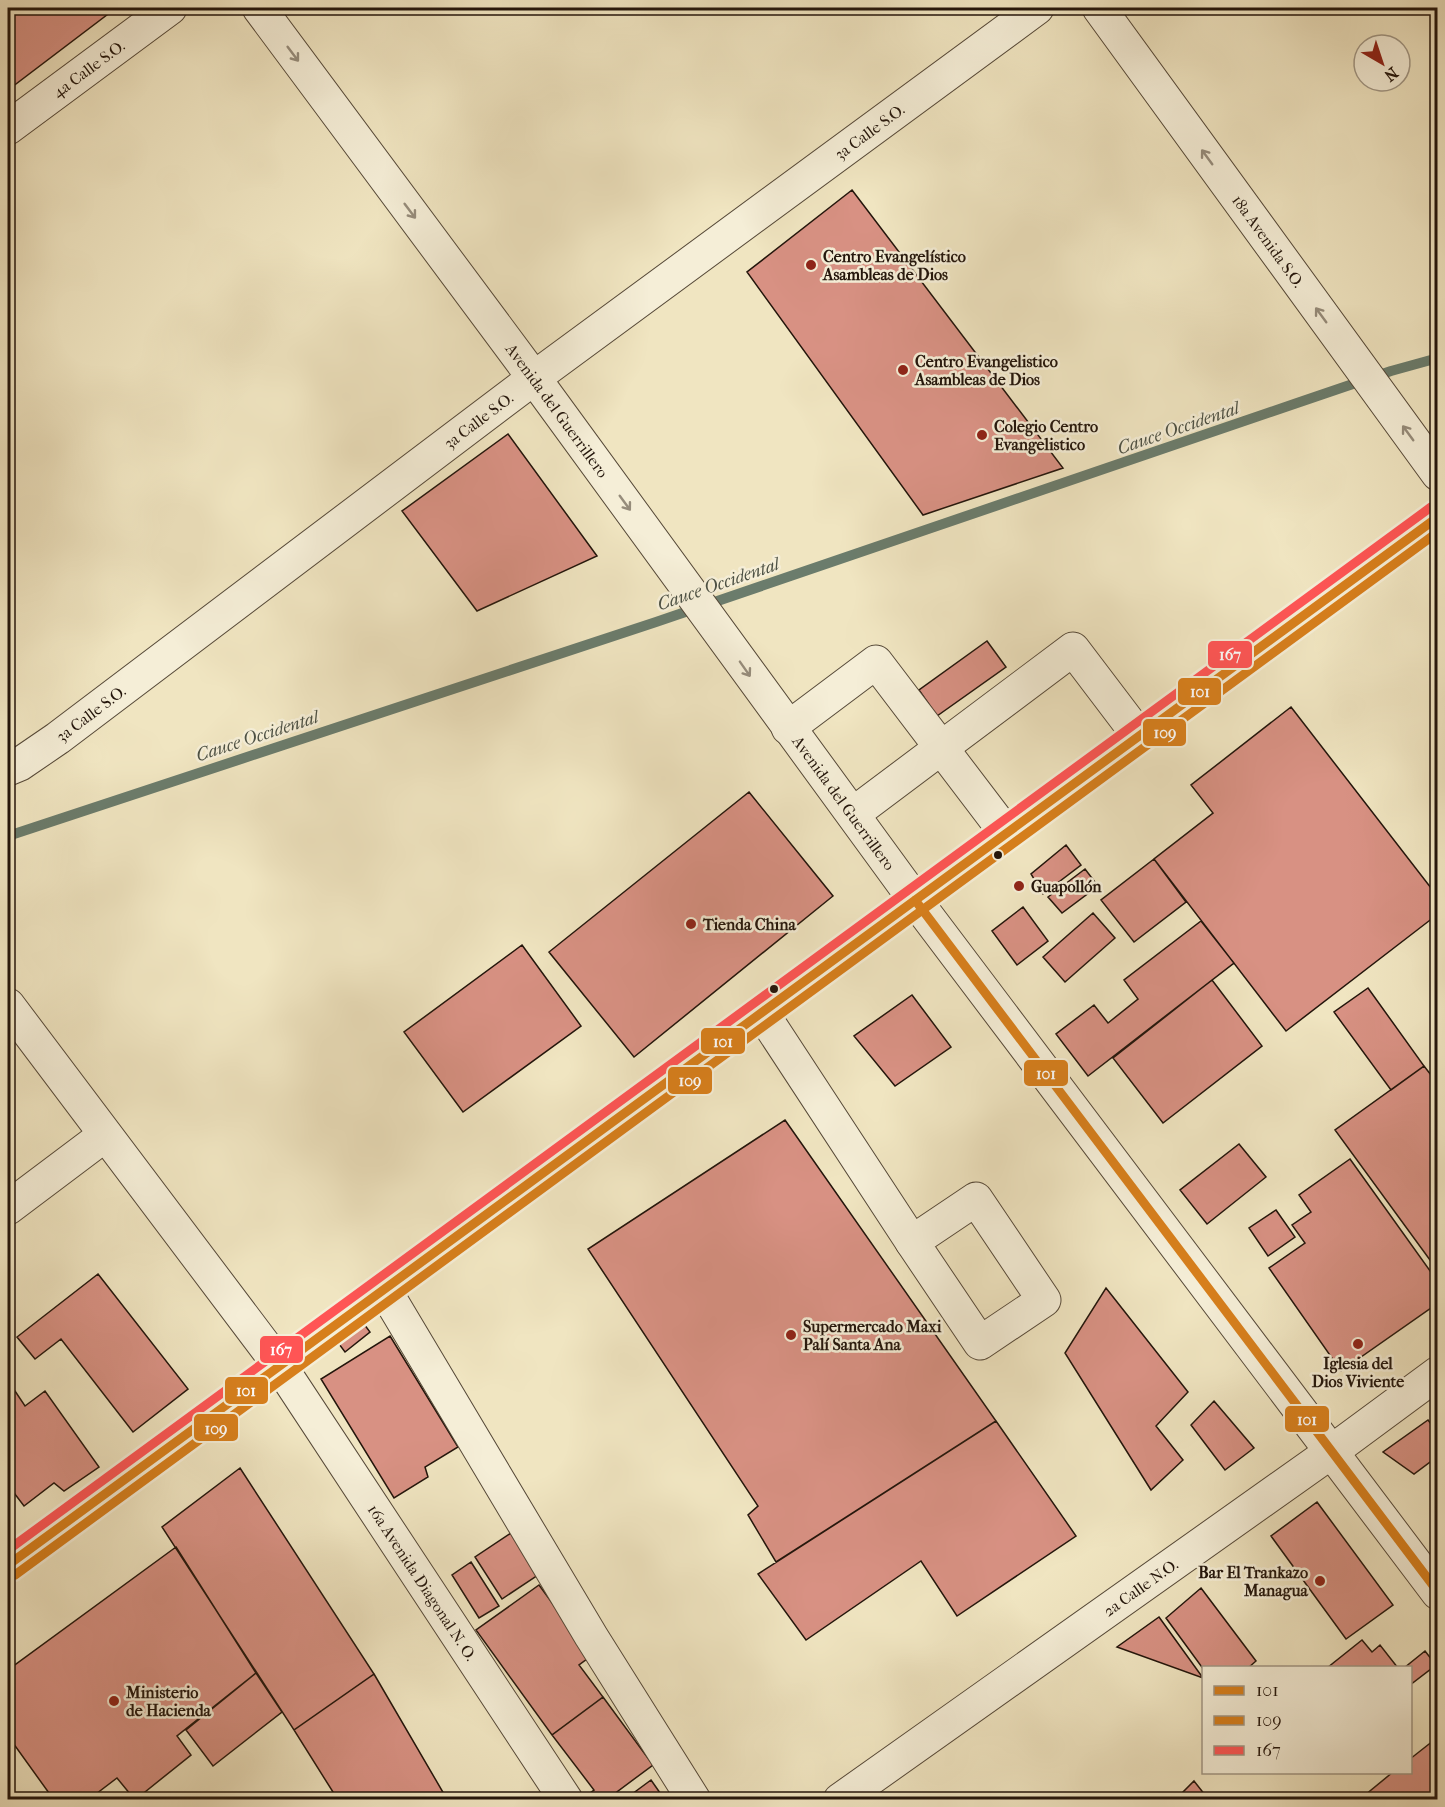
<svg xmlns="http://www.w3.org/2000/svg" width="1445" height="1807" font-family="'IM FELL French Canon',serif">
<rect width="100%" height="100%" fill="#f0e5c1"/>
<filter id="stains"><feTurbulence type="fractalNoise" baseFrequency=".00333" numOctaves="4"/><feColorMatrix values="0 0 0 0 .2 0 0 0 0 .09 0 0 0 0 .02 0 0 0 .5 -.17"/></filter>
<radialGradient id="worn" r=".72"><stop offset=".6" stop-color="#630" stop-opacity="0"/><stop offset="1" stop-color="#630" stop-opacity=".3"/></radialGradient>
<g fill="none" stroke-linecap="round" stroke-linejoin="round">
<path stroke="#6b7c6c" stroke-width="10" d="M8,836L656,622L1297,403L1391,371L1438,358"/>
</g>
<path fill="#d89183" stroke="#23150b" stroke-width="1.5" d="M8,8H116L8,90Z
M852,190L1063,468L923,515L747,272Z
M508,434L597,556L477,611L402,511Z
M987,641L1006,667L937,716L919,690Z
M1291,707L1438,897V914L1286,1031L1154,859L1213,813L1191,785Z
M749,792L833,896L634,1057L549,952Z
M1066,845L1081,865L1043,894L1031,874Z
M1154,859L1186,902L1134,942L1101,900Z
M1085,869L1098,886L1062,913L1048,897Z
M1023,907L1048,941L1017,965L992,931Z
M1093,913L1115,938L1065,982L1043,957Z
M1201,921L1234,963L1088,1076L1056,1034L1094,1005L1108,1023L1138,999L1124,980Z
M522,945L581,1026L463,1112L404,1032Z
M1212,980L1262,1046L1163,1123L1113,1058Z
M1368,988L1424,1066L1391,1090L1334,1012Z
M912,995L951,1047L895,1086L854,1036Z
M1424,1066L1438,1084V1271L1335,1130Z
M785,1120L996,1421L776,1562L748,1515L758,1506L588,1249Z
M1239,1144L1266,1177L1207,1224L1180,1190Z
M1350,1159L1438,1282V1303L1341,1371L1269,1268L1305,1243L1292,1225L1311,1212L1299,1195Z
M1276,1210L1295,1237L1268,1256L1249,1228Z
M98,1274L188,1389L133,1432L61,1339L35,1359L17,1337Z
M1106,1288L1188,1392L1156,1426L1183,1460L1151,1490L1065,1353Z
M361,1320L370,1332L345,1352L336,1340Z
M390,1336L458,1447L425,1467L428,1477L394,1498L321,1379Z
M15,1391L25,1406L45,1391L99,1467L64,1491L54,1483L24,1506L8,1485V1396Z
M1214,1401L1254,1448L1225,1470L1191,1425Z
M1428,1420L1438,1433V1456L1414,1474L1383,1452Z
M996,1421L1076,1536L957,1616L921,1561L806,1640L758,1574Z
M240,1468L374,1674L294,1730L162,1527Z
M1317,1502L1393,1605L1346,1639L1271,1536Z
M517,1529L544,1571L502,1599L475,1557Z
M176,1547L256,1673L177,1736L191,1755L135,1800L117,1778L88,1800H54L8,1736V1670Z
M471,1562L499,1606L479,1618L452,1575Z
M539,1585L591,1656L579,1665L603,1697L552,1735L476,1630Z
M1201,1588L1256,1661L1248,1668H1204V1670L1166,1618Z
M1159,1617L1203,1678L1117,1647Z
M1362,1640L1372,1652L1380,1645L1398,1668H1327Z
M1425,1651L1436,1665L1410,1685V1668H1404Z
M256,1673L282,1712L213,1766L186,1730Z
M374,1674L444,1794L434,1800H338L294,1730Z
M603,1697L653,1765L606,1800H584L583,1798L594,1790L552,1735Z
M1438,1737V1800H1359L1393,1772H1410V1759Z
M651,1780L665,1800H624Z
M1194,1781L1209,1800H1175Z
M444,1794L448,1800H434Z"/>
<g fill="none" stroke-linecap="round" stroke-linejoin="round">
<defs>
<g id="minor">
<path id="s1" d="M259,8L534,378L915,900L1438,1593"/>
<path id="s2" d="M1099,8L1438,474"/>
<path id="s3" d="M8,128L170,8"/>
<path d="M788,728L876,662L1006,833"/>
<path id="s4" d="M8,769L20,764L58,738L534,378L1037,8"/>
<path d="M853,814L1073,649L1139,736"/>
<path id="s5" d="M8,1005L280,1366L566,1800"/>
<path d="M762,1013L912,1242"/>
<path d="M976,1199L1044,1300L980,1343L912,1242Z"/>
<path d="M8,1208L105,1135"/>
<path d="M384,1289L591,1636L694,1800"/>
<path d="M8,1565L1438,517"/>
<path id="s6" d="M840,1800L1331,1452L1438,1373"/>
</g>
</defs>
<use href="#minor" stroke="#564938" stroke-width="35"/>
<use href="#minor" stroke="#f5eed7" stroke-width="33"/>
<defs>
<path id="bus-1" d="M915,900L1438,1592
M8,1565L1438,517"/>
<path id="bus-2" d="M15,1575L1438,532"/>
<path id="bus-3" d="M8,1550L1431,507"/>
</defs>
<use href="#bus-1" stroke="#f5eed7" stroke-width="14"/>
<use href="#bus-2" stroke="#f5eed7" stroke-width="14"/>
<use href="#bus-3" stroke="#f5eed7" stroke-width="14"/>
<use href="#bus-1" stroke="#d77f1c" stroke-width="9"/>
<use href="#bus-2" stroke="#d77f1c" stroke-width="9"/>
<use href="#bus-3" stroke="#f55" stroke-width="9"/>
</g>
<defs><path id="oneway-shaft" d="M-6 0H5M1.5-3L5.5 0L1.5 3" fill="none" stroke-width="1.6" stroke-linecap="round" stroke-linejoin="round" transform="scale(1.5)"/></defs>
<g stroke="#968c7b">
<use href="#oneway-shaft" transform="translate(293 54) rotate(53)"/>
<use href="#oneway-shaft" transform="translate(1207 157) rotate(-126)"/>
<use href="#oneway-shaft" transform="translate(410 211) rotate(53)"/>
<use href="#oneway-shaft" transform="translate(1321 315) rotate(-126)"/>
<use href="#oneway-shaft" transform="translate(1408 433) rotate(-126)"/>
<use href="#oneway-shaft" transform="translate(625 503) rotate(54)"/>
<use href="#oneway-shaft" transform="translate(745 669) rotate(55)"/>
</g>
<g fill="#8f2418" stroke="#f5eed7" stroke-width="2">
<circle cx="811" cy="265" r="6"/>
<circle cx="903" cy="370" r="6"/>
<circle cx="982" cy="435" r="6"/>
<circle cx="1019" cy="886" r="6"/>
<circle cx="691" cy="924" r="6"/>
<circle cx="791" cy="1335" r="6"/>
<circle cx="1358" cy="1344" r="6"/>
<circle cx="1320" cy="1581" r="6"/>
<circle cx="114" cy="1701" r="6"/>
</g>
<g fill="#23150b" stroke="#f5eed7" stroke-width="2">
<circle cx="998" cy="855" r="5"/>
<circle cx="774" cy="989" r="5"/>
</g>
<g text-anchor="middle" stroke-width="5" stroke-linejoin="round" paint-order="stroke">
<g font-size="16" fill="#23150b" stroke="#f5eed7">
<text dy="6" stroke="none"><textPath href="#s3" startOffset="100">4a Calle S.O.</textPath></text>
<text dy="6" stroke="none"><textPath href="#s4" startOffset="1072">3a Calle S.O.</textPath></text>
<text dy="6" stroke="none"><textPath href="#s2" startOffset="288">18a Avenida S.O.</textPath></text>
<text dy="6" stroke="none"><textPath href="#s1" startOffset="501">Avenida del Guerrillero</textPath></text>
<text dy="6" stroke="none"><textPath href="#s4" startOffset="586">3a Calle S.O.</textPath></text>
<text dy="6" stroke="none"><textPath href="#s4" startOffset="100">3a Calle S.O.</textPath></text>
<text dy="6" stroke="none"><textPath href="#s1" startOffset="987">Avenida del Guerrillero</textPath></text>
<text dy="6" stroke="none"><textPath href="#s5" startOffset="711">16a Avenida Diagonal N. O.</textPath></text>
<text dy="6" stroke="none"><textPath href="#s6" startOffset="368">2a Calle N.O.</textPath></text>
</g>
<g font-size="16" font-weight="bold" fill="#23150b" stroke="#f5eed7" text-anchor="start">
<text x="823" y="262">Centro Evangelístico<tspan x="823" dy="18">Asambleas de Dios</tspan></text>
<text x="915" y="367">Centro Evangelistico<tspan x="915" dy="18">Asambleas de Dios</tspan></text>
<text x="994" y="432">Colegio Centro<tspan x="994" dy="18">Evangelistico</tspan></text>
<text x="1031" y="892">Guapollón</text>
<text x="703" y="930">Tienda China</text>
<text x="803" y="1332">Supermercado Maxi<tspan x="803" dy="18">Palí Santa Ana</tspan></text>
<text x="1358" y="1369" text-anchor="middle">Iglesia del<tspan x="1358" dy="18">Dios Viviente</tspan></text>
<text x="1308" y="1578" text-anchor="end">Bar El Trankazo<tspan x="1308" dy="18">Managua</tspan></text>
<text x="126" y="1698">Ministerio<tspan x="126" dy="18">de Hacienda</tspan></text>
</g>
<g font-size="18" font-style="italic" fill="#4d5144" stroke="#f5eed7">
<text transform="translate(1178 428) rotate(-19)" y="6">Cauce Occidental</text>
<text transform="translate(718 584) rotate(-19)" y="6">Cauce Occidental</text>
<text transform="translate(257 736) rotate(-18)" y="6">Cauce Occidental</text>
</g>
</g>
<g stroke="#f5eed7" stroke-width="2">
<rect x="1207" y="640" width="46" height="29" rx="6" fill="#f55"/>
<rect x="1177" y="677" width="45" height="29" rx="6" fill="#d77f1c"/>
<rect x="1142" y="718" width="45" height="29" rx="6" fill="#d77f1c"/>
<rect x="700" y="1027" width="46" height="28" rx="6" fill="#d77f1c"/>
<rect x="1023" y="1059" width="46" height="28" rx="6" fill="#d77f1c"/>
<rect x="667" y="1066" width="46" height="29" rx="6" fill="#d77f1c"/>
<rect x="259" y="1335" width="45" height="29" rx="6" fill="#f55"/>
<rect x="224" y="1376" width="45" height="29" rx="6" fill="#d77f1c"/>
<rect x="1284" y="1405" width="46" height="28" rx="6" fill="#d77f1c"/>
<rect x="193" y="1413" width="46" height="29" rx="6" fill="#d77f1c"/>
</g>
<g font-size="16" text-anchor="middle" font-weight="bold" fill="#fff">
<text x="1230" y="660">167</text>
<text x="1200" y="697">101</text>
<text x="1165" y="738">109</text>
<text x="723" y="1047">101</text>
<text x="1046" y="1079">101</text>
<text x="690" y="1086">109</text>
<text x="281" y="1355">167</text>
<text x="246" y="1396">101</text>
<text x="1307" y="1425">101</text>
<text x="216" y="1434">109</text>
</g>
<rect width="1445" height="1807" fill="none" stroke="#f0e5c1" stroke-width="30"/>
<rect x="9" y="9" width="1427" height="1789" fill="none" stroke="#23150b" stroke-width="3"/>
<rect x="15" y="15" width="1415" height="1777" fill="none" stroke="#23150b" stroke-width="1.5"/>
<rect x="1202" y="1666" width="210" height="108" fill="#f5eed7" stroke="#a19785" stroke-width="1.5"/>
<rect x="1214" y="1686" width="30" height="9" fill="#d77f1c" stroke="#a19785" stroke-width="1.5"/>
<text x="1256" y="1696" font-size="18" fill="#23150b">101</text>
<rect x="1214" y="1716" width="30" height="9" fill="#d77f1c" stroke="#a19785" stroke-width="1.5"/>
<text x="1256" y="1726" font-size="18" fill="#23150b">109</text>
<rect x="1214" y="1746" width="30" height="9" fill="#ff5555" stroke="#a19785" stroke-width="1.5"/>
<text x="1256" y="1756" font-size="18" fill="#23150b">167</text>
<g transform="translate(1382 63) rotate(141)"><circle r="28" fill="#f5eed7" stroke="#a19785" stroke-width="1.5"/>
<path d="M0-4.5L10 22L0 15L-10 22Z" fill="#8f2418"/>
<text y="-9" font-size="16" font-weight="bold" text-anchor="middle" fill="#23150b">N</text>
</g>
<rect width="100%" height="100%" filter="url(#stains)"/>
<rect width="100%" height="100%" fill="url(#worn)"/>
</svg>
